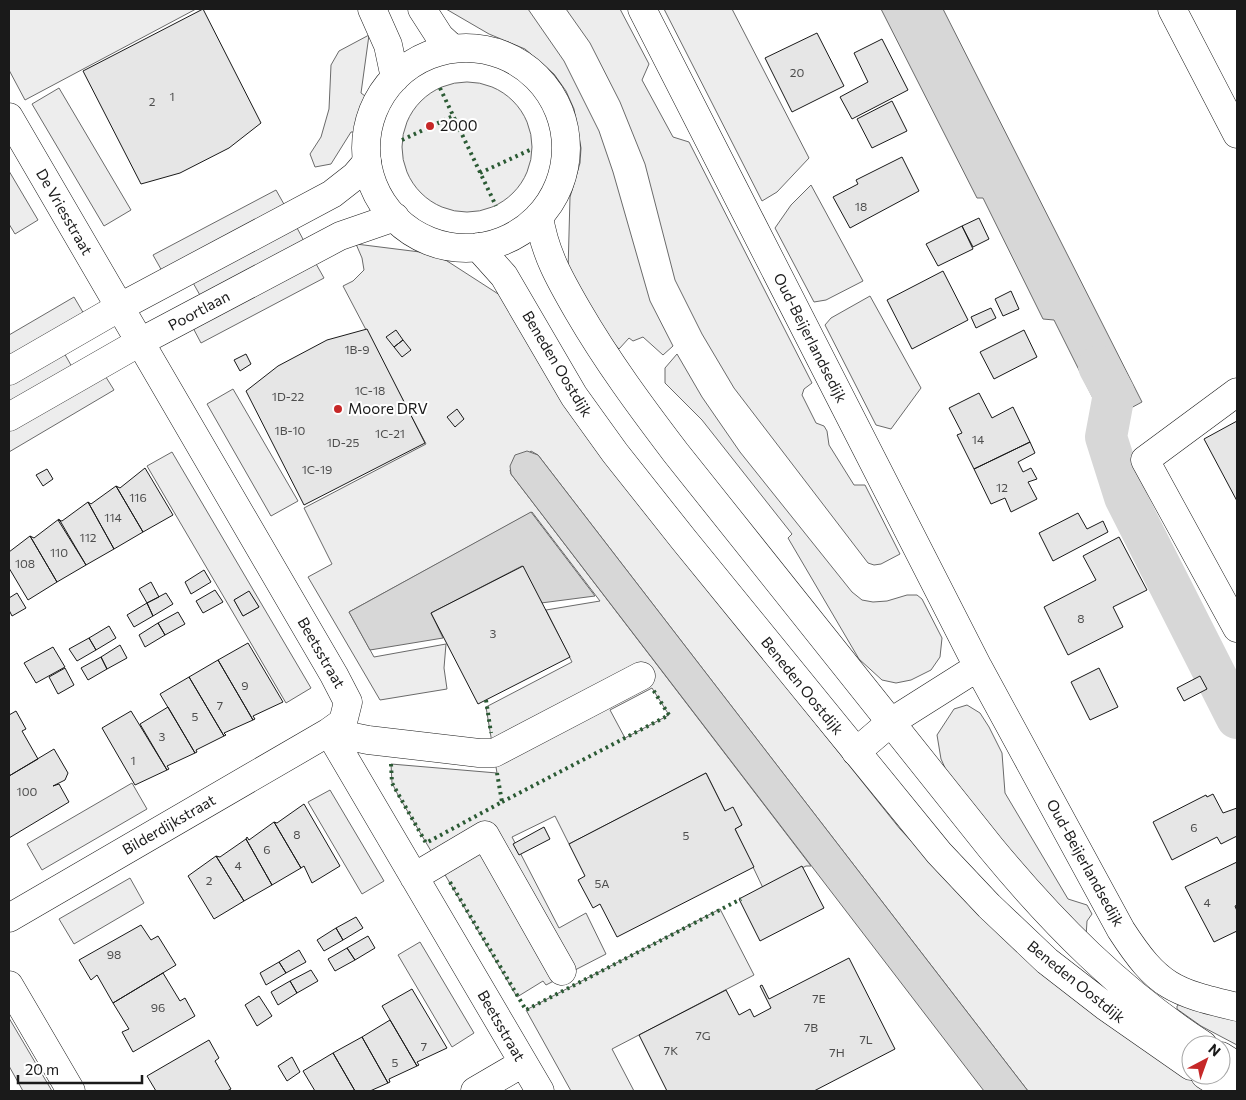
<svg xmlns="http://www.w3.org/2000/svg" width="1246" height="1100" font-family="Commissioner,sans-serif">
<rect width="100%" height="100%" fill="#fff"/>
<path fill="#ededed" stroke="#6a6a6a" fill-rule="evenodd" d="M9,9H196L25,100L9,70Z
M446,9H528L564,61L599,131L613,172L650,301L673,346L663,355L643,337L633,341L629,338L619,349L605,334L568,271L570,197L580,163L581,148L574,109L566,91L554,74L525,49L489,34Z
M566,9H620L649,64L642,80L673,137L689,142L812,383L804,389L802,395L816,423L824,426L827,431L829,445L854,485H865L900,554L881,564L874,565L868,563L734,388L702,334L675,280L645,164L620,102L590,43Z
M664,9H732L809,158L777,192L762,201Z
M369,35L361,93L365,96L354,132H351L331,164L315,167L310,154L321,137L329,109L331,65L339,51Z
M402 147a65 65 0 1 1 130 0a65 65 0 1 1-130 0Z
M59,88L131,210L104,226L32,104Z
M9,171L38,220L15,234L9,224Z
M811,185L863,281L826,300L814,302L775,228L791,205Z
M276,190L285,206L162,271L153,255Z
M296,226L305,243L201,297L192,281Z
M356,244L420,252L444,259L506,299L680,554L900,829L976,910L1104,1022L1208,1091H1028L538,455L531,451L510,470L511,474L811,866H806L763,888L735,829L742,825L725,811L706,773L569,844L555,816L512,837L559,928L586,913L606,954L546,985L543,981L517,997L398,795L392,783L391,764L497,773L486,707L572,662L546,610L600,601L532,512L349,612L374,657L446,644L444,668L447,689L380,700L308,577L332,564L304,508L426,444L343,286L353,281L364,270L362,258ZM652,688L669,715L625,738L610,710Z
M315,262L324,278L201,343L192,326Z
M870,296L921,388L891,429L876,425L825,325L831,318Z
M74,297L84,314L9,358V335Z
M63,351L72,367L9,404V383Z
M677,354L702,397L740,452L852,592L862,600L873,602L887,601L907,595H917L922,599L942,638L940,657L931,670L911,680L896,683L882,680L859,659L788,538L792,534L702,420L665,383V368Z
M104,374L114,390L9,452V430Z
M233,389L298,501L271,516L207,404Z
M172,452L311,688L286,703L147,466ZM249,592L259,607L243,616L234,600Z
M967,705L980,713L989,727L1002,753L1005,793L1068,899L1087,905L1092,914L1087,921L1086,937L1020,864L946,770L941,759L937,735L954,709Z
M132,783L147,809L42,870L27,844Z
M330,790L384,881L362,894L308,802Z
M130,878L144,903L74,944L59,919Z
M720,909L754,975L612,1049L634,1091H571L526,1010Z
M420,942L474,1033L452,1047L398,955Z
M1181,1003L1237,1016V1045L1201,1026L1177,1009V1006Z
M9,1018L52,1091H23L9,1066Z"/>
<path fill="#d7d7d7" stroke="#6a6a6a" d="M881,9H943L1142,402L1105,422L1054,320L1043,319L983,198H977Z
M527,451L538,455L1028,1091H984L511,474L510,466L515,455Z
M531,512L595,596L541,603L522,566L431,613L443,638L370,650L349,612Z"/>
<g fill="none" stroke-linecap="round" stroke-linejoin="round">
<path stroke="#d7d7d7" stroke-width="42" d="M1099,366L1114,394L1106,437L1125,497L1237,718"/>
</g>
<path fill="#e6e6e6" stroke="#1a1a1a" d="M203,9L261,123L229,148L180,173L141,184L83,71Z
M817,33L844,86L792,112L765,58Z
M882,39L908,90L852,119L840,97L868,82L854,53Z
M892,101L907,131L872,148L857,119Z
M902,157L919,191L850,228L833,197L858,184L856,180Z
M979,218L989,239L973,247L962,226Z
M962,226L973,249L938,266L926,244Z
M943,271L968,320L912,349L887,300Z
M1011,291L1019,309L1003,316L995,299Z
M991,308L996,318L976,328L971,317Z
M367,329L425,443L304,505L246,391L278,366L327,340Z
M396,330L403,340L394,347L386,337Z
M1024,330L1037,357L994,379L980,352Z
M403,340L411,350L402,357L394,347Z
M246,354L251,364L240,371L234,360Z
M979,393L992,418L1013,407L1030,442L974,469L957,435L962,433L949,408Z
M457,409L464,419L455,427L447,417Z
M1237,421V501L1204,439Z
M1030,442L1035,453L1018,462L1023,472L1031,468L1037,479L1028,482L1037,499L1011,512L1005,498L991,504L974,469Z
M145,468L173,515L143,532L116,486L120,488Z
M47,469L53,479L43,486L36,475Z
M116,486L143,532L114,549L88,502L91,504Z
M88,502L114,549L86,565L58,520L62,521Z
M1078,513L1087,529L1103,521L1108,532L1053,561L1039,533Z
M59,519L86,565L57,582L30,536L34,538Z
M30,536L57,582L28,600L9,568V552Z
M1119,537L1147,590L1113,607L1123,627L1068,655L1044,607L1096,580L1083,556Z
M523,566L570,657L478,704L431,613Z
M204,570L211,582L191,594L185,582Z
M151,582L159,597L147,603L139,589Z
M215,590L223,602L203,613L196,601Z
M249,591L259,607L243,616L234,600Z
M17,593L26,608L12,616L9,610V598Z
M166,593L173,604L153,616L147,603Z
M147,603L153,616L134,627L127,615Z
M178,612L185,624L165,635L158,623Z
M158,623L165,635L145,647L139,635Z
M109,626L116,638L96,650L89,638Z
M89,638L96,650L77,661L69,649Z
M248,643L283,702L253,716L255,719L253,720L218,660Z
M120,645L127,658L107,669L101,657Z
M53,647L65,667L36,683L24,663Z
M101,657L107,669L88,680L81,668Z
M218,660L253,720L224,733L226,735L224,736L189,677Z
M65,668L74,685L58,694L49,677Z
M1099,668L1118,707L1090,720L1071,682Z
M1200,676L1207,689L1184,701L1177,688Z
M189,677L224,736L196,750L197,752L195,753L160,694Z
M168,707L195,753L167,766L169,769L167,770L140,724Z
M16,711L26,729L22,731L38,759L9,776V715Z
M131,711L167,770L135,785L102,728Z
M54,749L68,773L65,780L53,786L59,784L69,802L9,838V776Z
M706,773L725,811L733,807L742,825L735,829L754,867L617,937L600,904L593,908L578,880L585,876L569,844Z
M1213,794L1223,813L1237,808V836L1221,844L1217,837L1172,860L1153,822L1206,795L1207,797Z
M304,804L340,866L312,883L304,866L301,868L274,822L277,823Z
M274,822L301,868L272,885L246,839L247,837L249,840Z
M544,827L550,839L519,855L513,844Z
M246,839L272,885L244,901L216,856L220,857Z
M216,856L244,901L214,919L188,876Z
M1237,862V905L1235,906L1237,911V931L1214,942L1185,887Z
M802,866L824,908L760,941L739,899Z
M356,917L363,928L343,940L336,928Z
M141,925L151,940L158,936L176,965L113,1003L97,975L91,980L79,960Z
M336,928L343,940L324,951L317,940Z
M368,936L375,948L355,960L347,948Z
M347,948L355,960L335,971L328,959Z
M299,950L306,962L286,973L279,962Z
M849,958L895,1049L814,1091H667L639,1035L726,990L739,1015L750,1009L754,1017L771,1008L760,986L762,985L769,999Z
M279,962L286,973L266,985L260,973Z
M311,970L318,981L297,993L290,981Z
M163,973L180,1001L185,998L195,1016L133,1052L122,1032L129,1029L113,1003Z
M290,981L297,993L278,1005L271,992Z
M412,989L447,1048L417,1062L419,1065L417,1066L382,1006Z
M259,996L272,1016L257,1026L245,1005Z
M390,1020L417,1066L389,1079L390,1082L388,1083L362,1037Z
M362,1037L388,1083L370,1091H355L333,1053Z
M209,1040L219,1058L215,1061L231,1089L227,1091H156L147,1076Z
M333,1053L355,1091H315L303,1071Z
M292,1057L300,1072L287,1081L278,1066Z"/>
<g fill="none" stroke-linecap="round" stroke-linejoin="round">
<defs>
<path id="minor" d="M642,9L978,667L1121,930C1158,987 1173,992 1237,1007
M1172,9L1237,134
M9,117L334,675L348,702L343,722L329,732L540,1091
M9,371L120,307L332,194L355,176L367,162
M1237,392L1145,460L1237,628
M9,417L140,342L340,236L395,217
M856,752L891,722L978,667
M414,877L485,835L562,971
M9,918L329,732L368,740L479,753H494L641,676
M9,985L71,1091
M475,1091L523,1063"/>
<path id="major" d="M372,9L388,45L395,78
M422,9L440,37L453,49
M366 148a100 100 0 1 1 200 0a100 100 0 1 1-200 0Z
M539,216C544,252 560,280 578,311C607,361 641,407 676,453L991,848C1053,923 1121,992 1203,1045
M478,247L504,276L574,396L615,453L684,540L939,853L989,906L1047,961L1105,1006L1191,1066
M1221,1056L1237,1066
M1205,1075L1230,1091"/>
</defs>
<use href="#minor" stroke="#1a1a1a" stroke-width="29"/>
<use href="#major" stroke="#1a1a1a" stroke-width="29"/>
<use href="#minor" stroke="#fff" stroke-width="28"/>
<use href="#major" stroke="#fff" stroke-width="28"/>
<path stroke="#2b5a34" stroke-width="4" stroke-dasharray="2.5 4" stroke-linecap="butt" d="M440,88L496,206
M402,140L453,116
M480,173L532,149
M486,700L491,733
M391,764L392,783L426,843L502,802L497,773
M502,802L669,715L652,688
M450,882L526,1010L741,899"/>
</g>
<g fill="#c62828" stroke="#fff" stroke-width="2">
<circle cx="430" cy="126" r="5"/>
<circle cx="338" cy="409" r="5"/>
</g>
<g text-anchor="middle" stroke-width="4" stroke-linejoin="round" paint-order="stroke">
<g font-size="12" fill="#4d4d4d">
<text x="797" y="77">20</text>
<text x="172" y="101">1</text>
<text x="152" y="106">2</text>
<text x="861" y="211">18</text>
<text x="357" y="354">1B-9</text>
<text x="370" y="395">1C-18</text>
<text x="288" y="401">1D-22</text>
<text x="290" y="435">1B-10</text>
<text x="390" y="438">1C-21</text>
<text x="978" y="444">14</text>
<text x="343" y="447">1D-25</text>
<text x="317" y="474">1C-19</text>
<text x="1002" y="492">12</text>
<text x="138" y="502">116</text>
<text x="113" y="522">114</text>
<text x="88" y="542">112</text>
<text x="59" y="557">110</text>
<text x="25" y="568">108</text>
<text x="1081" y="623">8</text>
<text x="493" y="638">3</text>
<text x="245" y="690">9</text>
<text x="220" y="710">7</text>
<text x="195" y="721">5</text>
<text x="162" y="741">3</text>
<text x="133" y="765">1</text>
<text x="27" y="796">100</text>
<text x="1194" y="832">6</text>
<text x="297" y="839">8</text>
<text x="686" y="840">5</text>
<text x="267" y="854">6</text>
<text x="238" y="870">4</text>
<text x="209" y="885">2</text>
<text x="602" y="888">5A</text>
<text x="1207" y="907">4</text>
<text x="114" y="959">98</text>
<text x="819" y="1003">7E</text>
<text x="158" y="1012">96</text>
<text x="811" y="1032">7B</text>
<text x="703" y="1040">7G</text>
<text x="866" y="1044">7L</text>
<text x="424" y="1051">7</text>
<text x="671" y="1055">7K</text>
<text x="837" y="1057">7H</text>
<text x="395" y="1067">5</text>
</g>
<g font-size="15" fill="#1a1a1a" stroke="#fff" text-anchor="start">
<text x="440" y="131">2000</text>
<text x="348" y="414">Moore DRV</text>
</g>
<g font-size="15" fill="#1a1a1a" stroke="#fff">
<text transform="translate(64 212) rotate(60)" y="5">De Vriesstraat</text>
<text transform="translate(199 311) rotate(-28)" y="5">Poortlaan</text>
<text transform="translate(810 338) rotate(63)" y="5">Oud-Beijerlandsedijk</text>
<text transform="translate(557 364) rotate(59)" y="5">Beneden Oostdijk</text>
<text transform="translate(321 653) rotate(60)" y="5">Beetsstraat</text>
<text transform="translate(802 686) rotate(51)" y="5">Beneden Oostdijk</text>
<text transform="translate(169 825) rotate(-30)" y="5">Bilderdijkstraat</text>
<text transform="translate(1085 863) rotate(61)" y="5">Oud-Beijerlandsedijk</text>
<text transform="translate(1076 982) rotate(39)" y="5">Beneden Oostdijk</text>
<text transform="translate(501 1026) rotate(60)" y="5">Beetsstraat</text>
</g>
</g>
<rect width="1246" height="1100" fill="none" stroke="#1a1a1a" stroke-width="20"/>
<g transform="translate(1206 1060) rotate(41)"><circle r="24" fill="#ffffff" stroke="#a3a3a3"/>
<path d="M0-4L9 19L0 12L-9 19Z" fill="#c62828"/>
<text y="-8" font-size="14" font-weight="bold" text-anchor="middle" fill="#1a1a1a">N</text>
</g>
<path d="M18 1075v8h124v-8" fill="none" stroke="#1a1a1a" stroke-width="2.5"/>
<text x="25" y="1075" font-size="15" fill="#1a1a1a" stroke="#ffffff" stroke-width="4" paint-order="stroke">20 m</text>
</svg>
